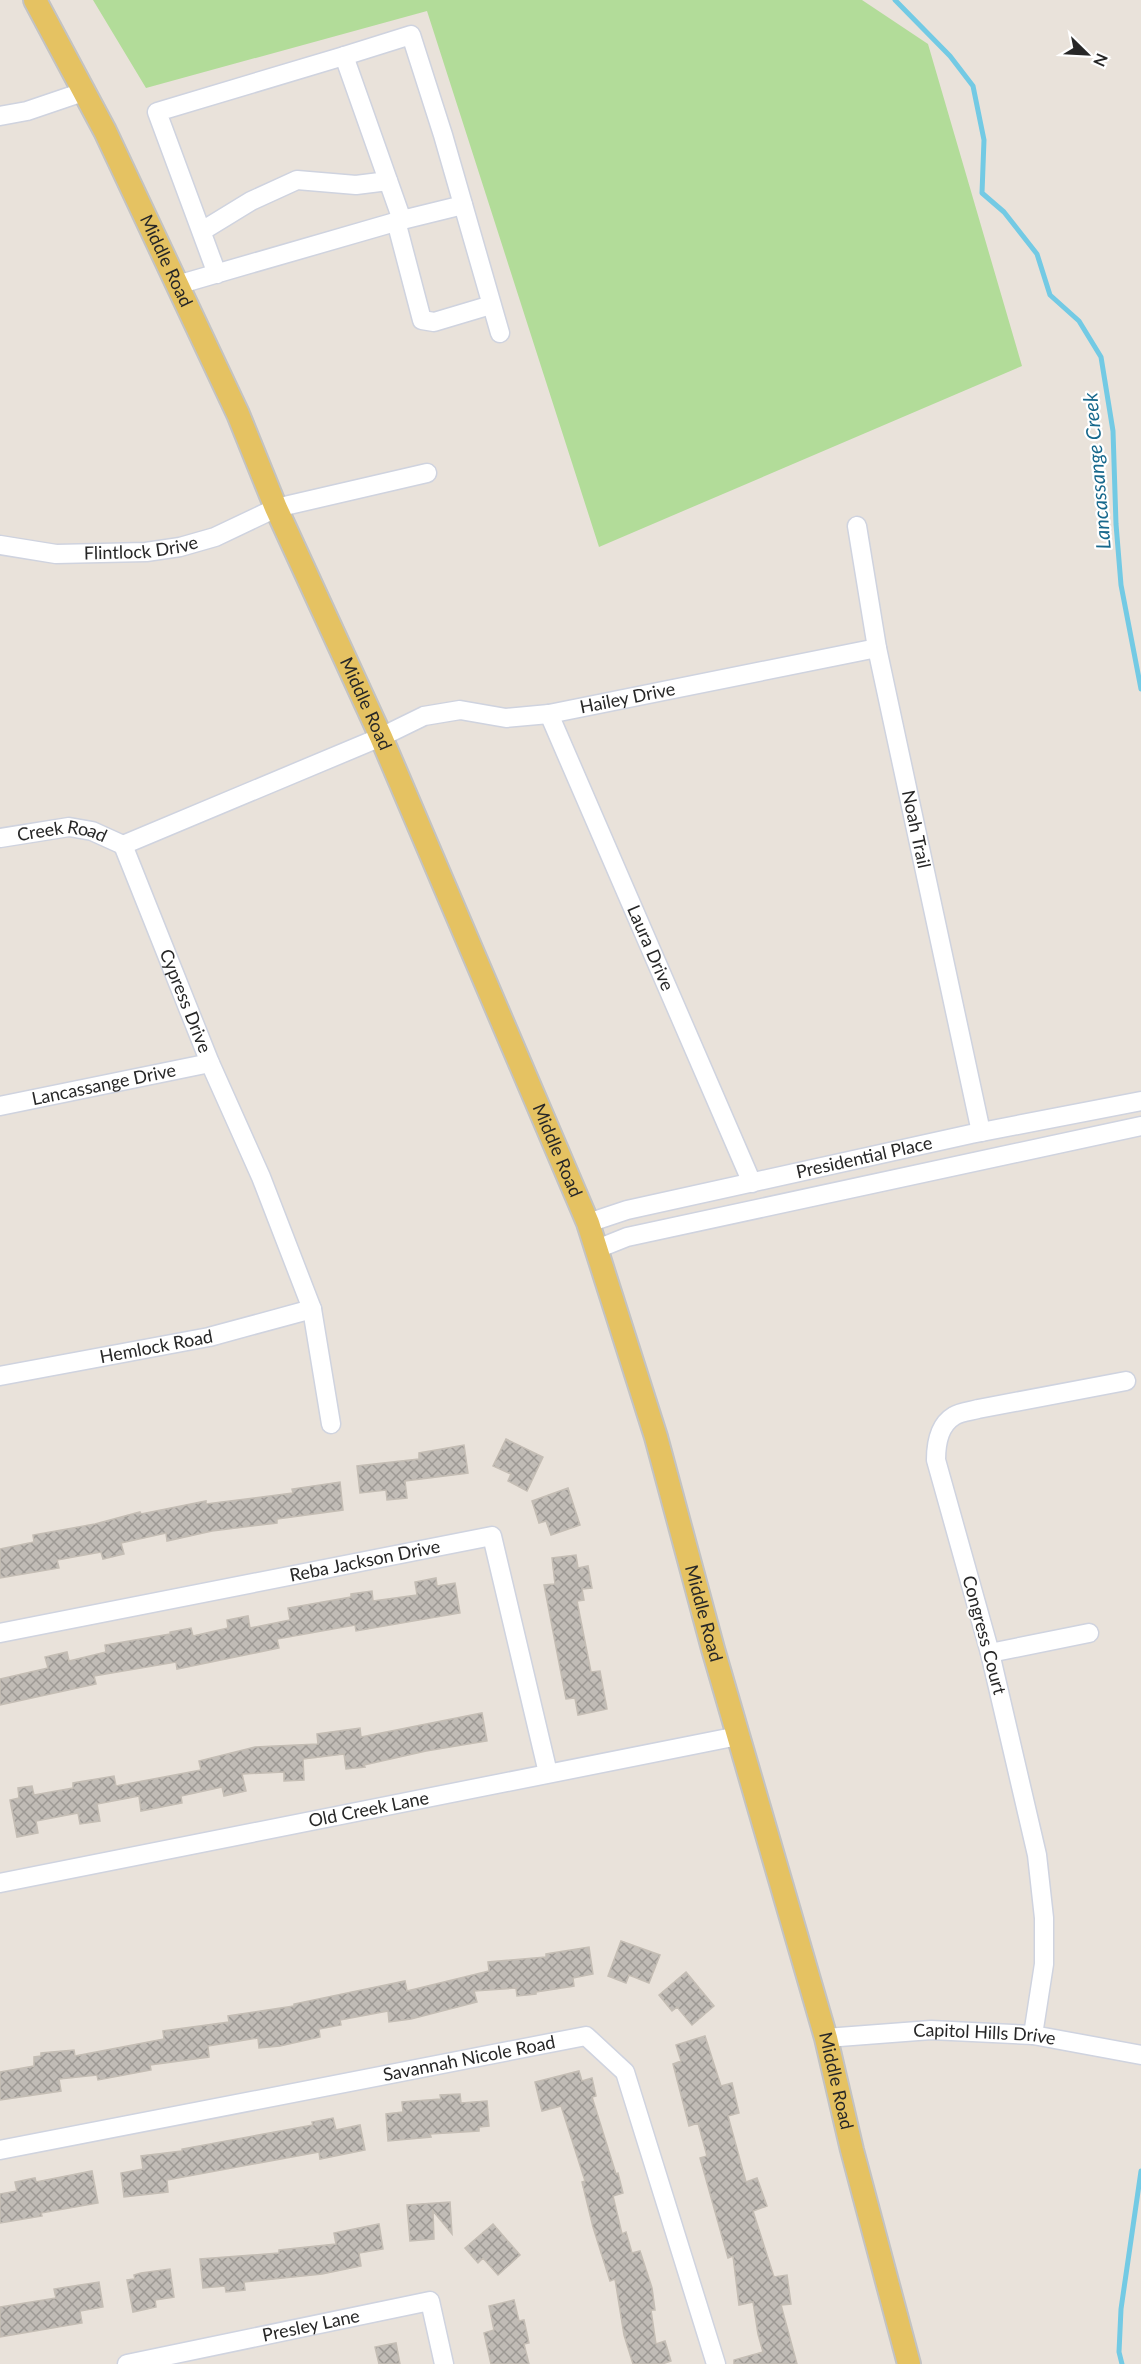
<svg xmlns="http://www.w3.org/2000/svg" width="1141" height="2364" font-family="Lato,sans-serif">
<defs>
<pattern id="building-cross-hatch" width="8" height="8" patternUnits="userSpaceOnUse" patternTransform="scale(1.5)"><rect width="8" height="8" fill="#c1bcb6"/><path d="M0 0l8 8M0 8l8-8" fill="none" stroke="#9d9994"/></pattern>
</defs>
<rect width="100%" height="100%" fill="#e9e2da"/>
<path fill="#b2dc99" d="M93,0H862L928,44L1022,366L599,547L427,11L146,88Z"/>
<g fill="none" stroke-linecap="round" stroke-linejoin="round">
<path stroke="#73cae4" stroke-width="5" d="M895,0L950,56L973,86L984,140L982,193L1004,212L1037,254L1050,295L1079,321L1101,357L1113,431L1116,524L1121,585L1141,689
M1122,2364L1119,2352L1121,2309L1141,2171"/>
</g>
<path fill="url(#building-cross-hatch)" stroke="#c4bdb4" stroke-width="1.5" d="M506,1439L543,1457L527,1491L508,1481L511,1474L493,1466Z
M464,1445L468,1473L405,1481L407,1498L387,1500L386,1490L360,1493L357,1466L419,1459V1453Z
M340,1482L343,1510L277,1519V1523L212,1531L167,1541L166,1533L121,1543L124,1554L103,1559L101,1552L57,1560L59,1568L0,1578V1549L34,1542L33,1535L95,1524L140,1512L141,1514L206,1501V1504L293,1493L292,1489Z
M568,1488L580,1525L551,1535L546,1521L539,1523L532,1501Z
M576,1555L578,1568L588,1566L592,1588L582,1589L584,1600L577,1601L591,1672L600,1671L607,1709L578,1715L575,1698L566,1699L544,1585L555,1584L552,1558Z
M436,1578L437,1586L455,1583L460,1613L356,1631L355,1625L277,1639L279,1648L177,1669L176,1662L94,1676L96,1684L0,1705V1679L48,1668L45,1657L67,1652L69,1661L106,1652L105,1645L170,1634V1632L191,1628L193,1636L228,1628L227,1620L248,1616L250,1628L290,1620L288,1608L351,1597V1594L372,1591L373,1601L417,1595L415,1582Z
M482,1713L487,1741L426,1751L364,1765L365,1767L346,1769L344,1754L303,1759L304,1780L284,1781V1772L242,1774L246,1791L224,1796L222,1787L181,1796L182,1803L141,1811L139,1796L97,1804L100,1821L80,1824L78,1813L36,1821L38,1833L17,1837L10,1800L19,1798L18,1788L32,1786L34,1795L73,1788V1783L114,1776L116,1786L201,1770L199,1761L255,1747L318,1744L317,1734L360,1728L361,1737Z
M621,1941L660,1955L649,1983L629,1975L626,1983L608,1976Z
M589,1947L593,1974L573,1978L574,1986L536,1992V1994L517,1996L516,1988L474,1991L477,2002L411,2019L389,2022L388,2011L340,2020L341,2025L319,2029L320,2037L280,2046L259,2048L258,2038L208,2046L209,2057L150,2065L151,2070L98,2080L97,2075L59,2079L61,2091L0,2100V2072L34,2066V2057L41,2056V2053L74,2050L75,2056L164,2039L163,2031L229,2022L228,2016L294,2006V2004L405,1981L407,1991L489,1971L488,1962L546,1957V1954Z
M686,1972L714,2006L692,2025L677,2007L672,2011L659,1995Z
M705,2036L721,2086L732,2083L739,2113L728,2116L746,2182L757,2178L767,2206L753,2211L774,2277L787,2275L791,2304L781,2305L797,2364H734V2360L763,2352L758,2334L753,2302L739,2305L733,2256L728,2258L700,2158L707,2156L698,2123L689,2126L673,2064L681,2061L676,2045Z
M579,2071L582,2081L592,2078L596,2096L592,2097L616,2174L618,2173L623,2193L613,2196L622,2234L626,2232L632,2253L640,2251L652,2288L655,2310H651L656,2344L665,2341L671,2361L662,2364H633L624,2335L615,2279L610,2281L593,2227L582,2182L585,2181L561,2106L542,2111L535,2082Z
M460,2094L461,2103L487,2101L489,2126L479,2127V2131L430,2134L431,2137L388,2141L386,2114L403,2112L402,2102L441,2099L440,2095Z
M333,2118L336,2130L360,2125L365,2150L320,2159L319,2152L167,2180L168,2192L124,2197L121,2173L143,2169L141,2156L182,2151V2149L313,2125L312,2122Z
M92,2171L98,2203L41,2213L42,2216L0,2223V2194L17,2191L15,2182L35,2178L36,2182Z
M450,2202L452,2234L433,2211L434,2239L410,2241L407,2205Z
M379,2224L383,2249L359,2253L361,2266L322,2274L244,2282L245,2290L226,2292L225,2286L203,2288L200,2259L279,2253V2250L336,2244L334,2233Z
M493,2224L520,2255L498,2275L483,2258L478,2263L465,2248Z
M170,2269L174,2297L155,2300L156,2307L133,2312L127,2280L135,2279L134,2275L141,2273Z
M99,2282L103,2307L80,2311L82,2323L0,2337V2307L56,2298L54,2289Z
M514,2300L519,2321L524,2320L529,2343L524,2344L529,2364H491L484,2333L494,2330L489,2306Z
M396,2343L400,2364H379L375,2347Z"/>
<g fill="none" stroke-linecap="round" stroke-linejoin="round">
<defs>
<g id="minor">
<path d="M344,56L411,35L443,135L500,333"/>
<path d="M0,116L27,111L83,92"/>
<path d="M402,220L463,205"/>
<path d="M396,221L422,320L434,322L491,305"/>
<path d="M202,231L251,201L297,180L356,185L388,181"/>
<path d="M177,285L402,220L344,56L157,112L217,274"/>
<path id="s1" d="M857,526L877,648L981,1132"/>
<path id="s2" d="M0,545L56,554L146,552L180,547L215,537L276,508L427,473"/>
<path id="s3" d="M549,714L752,1183"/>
<path id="s4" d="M0,838L69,827L92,831L123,845"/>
<path id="s5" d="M123,845L381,737L424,716L460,710L506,718L549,714L877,648"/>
<path id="s6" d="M123,845L210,1063L261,1177L312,1309L331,1424"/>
<path id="s7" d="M0,1106L210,1063"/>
<path id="s8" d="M588,1223L627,1210L971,1134L1141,1101"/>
<path d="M597,1249L627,1237L1141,1126"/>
<path id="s9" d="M0,1376L209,1337L312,1309"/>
<path id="s10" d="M0,1633L492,1536L548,1773"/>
<path d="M990,1653L1089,1633"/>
<path id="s11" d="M0,1883L738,1736"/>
<path d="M1033,2035L1044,1964V1918L1037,1855L990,1653L936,1460C936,1444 939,1425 954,1416C960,1412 971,1411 978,1409L1126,1381"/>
<path id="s12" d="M826,2038L931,2030L1033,2035L1141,2055"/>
<path id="s13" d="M0,2150L586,2036L625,2072L716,2364"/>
<path id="s14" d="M127,2364L430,2301L444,2364"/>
</g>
<g id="major">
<path id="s15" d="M35,0L105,131L238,414L276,508L381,737L588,1223L656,1437L713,1649L826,2038L852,2150L909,2364"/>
</g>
</defs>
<use href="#minor" stroke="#cfd3df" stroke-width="21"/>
<use href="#major" stroke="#c3c3c3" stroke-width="26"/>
<use href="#minor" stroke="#fff" stroke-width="18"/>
<use href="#major" stroke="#e5c262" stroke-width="22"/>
</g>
<g text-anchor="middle" stroke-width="4.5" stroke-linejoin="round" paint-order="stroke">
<g font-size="18" fill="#272727" stroke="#fff">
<text dy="6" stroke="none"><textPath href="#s15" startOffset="292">Middle Road</textPath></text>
<text dy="6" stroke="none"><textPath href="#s2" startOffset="142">Flintlock Drive</textPath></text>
<text dy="6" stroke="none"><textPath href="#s5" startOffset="534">Hailey Drive</textPath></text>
<text dy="6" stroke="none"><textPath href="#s15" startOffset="778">Middle Road</textPath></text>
<text dy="6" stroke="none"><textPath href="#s1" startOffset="309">Noah Trail</textPath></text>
<text dy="6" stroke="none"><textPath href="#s4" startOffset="63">Creek Road</textPath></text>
<text dy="6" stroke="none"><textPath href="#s3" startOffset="255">Laura Drive</textPath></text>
<text dy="6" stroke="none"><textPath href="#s6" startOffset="168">Cypress Drive</textPath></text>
<text dy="6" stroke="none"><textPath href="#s7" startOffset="106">Lancassange Drive</textPath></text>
<text dy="6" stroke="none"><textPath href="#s15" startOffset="1264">Middle Road</textPath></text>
<text dy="6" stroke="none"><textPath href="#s8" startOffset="284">Presidential Place</textPath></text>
<text dy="6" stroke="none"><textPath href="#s9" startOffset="159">Hemlock Road</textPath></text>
<text dy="6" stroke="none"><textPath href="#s10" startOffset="372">Reba Jackson Drive</textPath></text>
<text dy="6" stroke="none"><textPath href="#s15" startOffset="1750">Middle Road</textPath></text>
<text transform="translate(984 1635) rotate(75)" y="6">Congress Court</text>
<text dy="6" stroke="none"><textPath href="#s11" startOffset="376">Old Creek Lane</textPath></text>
<text dy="6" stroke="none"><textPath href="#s12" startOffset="159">Capitol Hills Drive</textPath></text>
<text dy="6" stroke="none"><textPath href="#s13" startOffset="478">Savannah Nicole Road</textPath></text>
<text dy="6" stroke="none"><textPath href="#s15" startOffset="2236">Middle Road</textPath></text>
<text dy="6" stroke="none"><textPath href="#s14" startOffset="188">Presley Lane</textPath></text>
</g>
<g font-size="20" font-style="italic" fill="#17688c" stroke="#fff">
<text transform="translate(1097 471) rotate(-95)" y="7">Lancassange Creek</text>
</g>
</g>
<g transform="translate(1087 54) rotate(114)" stroke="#ffffff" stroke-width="4.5" paint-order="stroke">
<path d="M0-4.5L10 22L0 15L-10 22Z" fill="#272727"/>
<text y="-9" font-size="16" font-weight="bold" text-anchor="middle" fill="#272727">N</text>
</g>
</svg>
